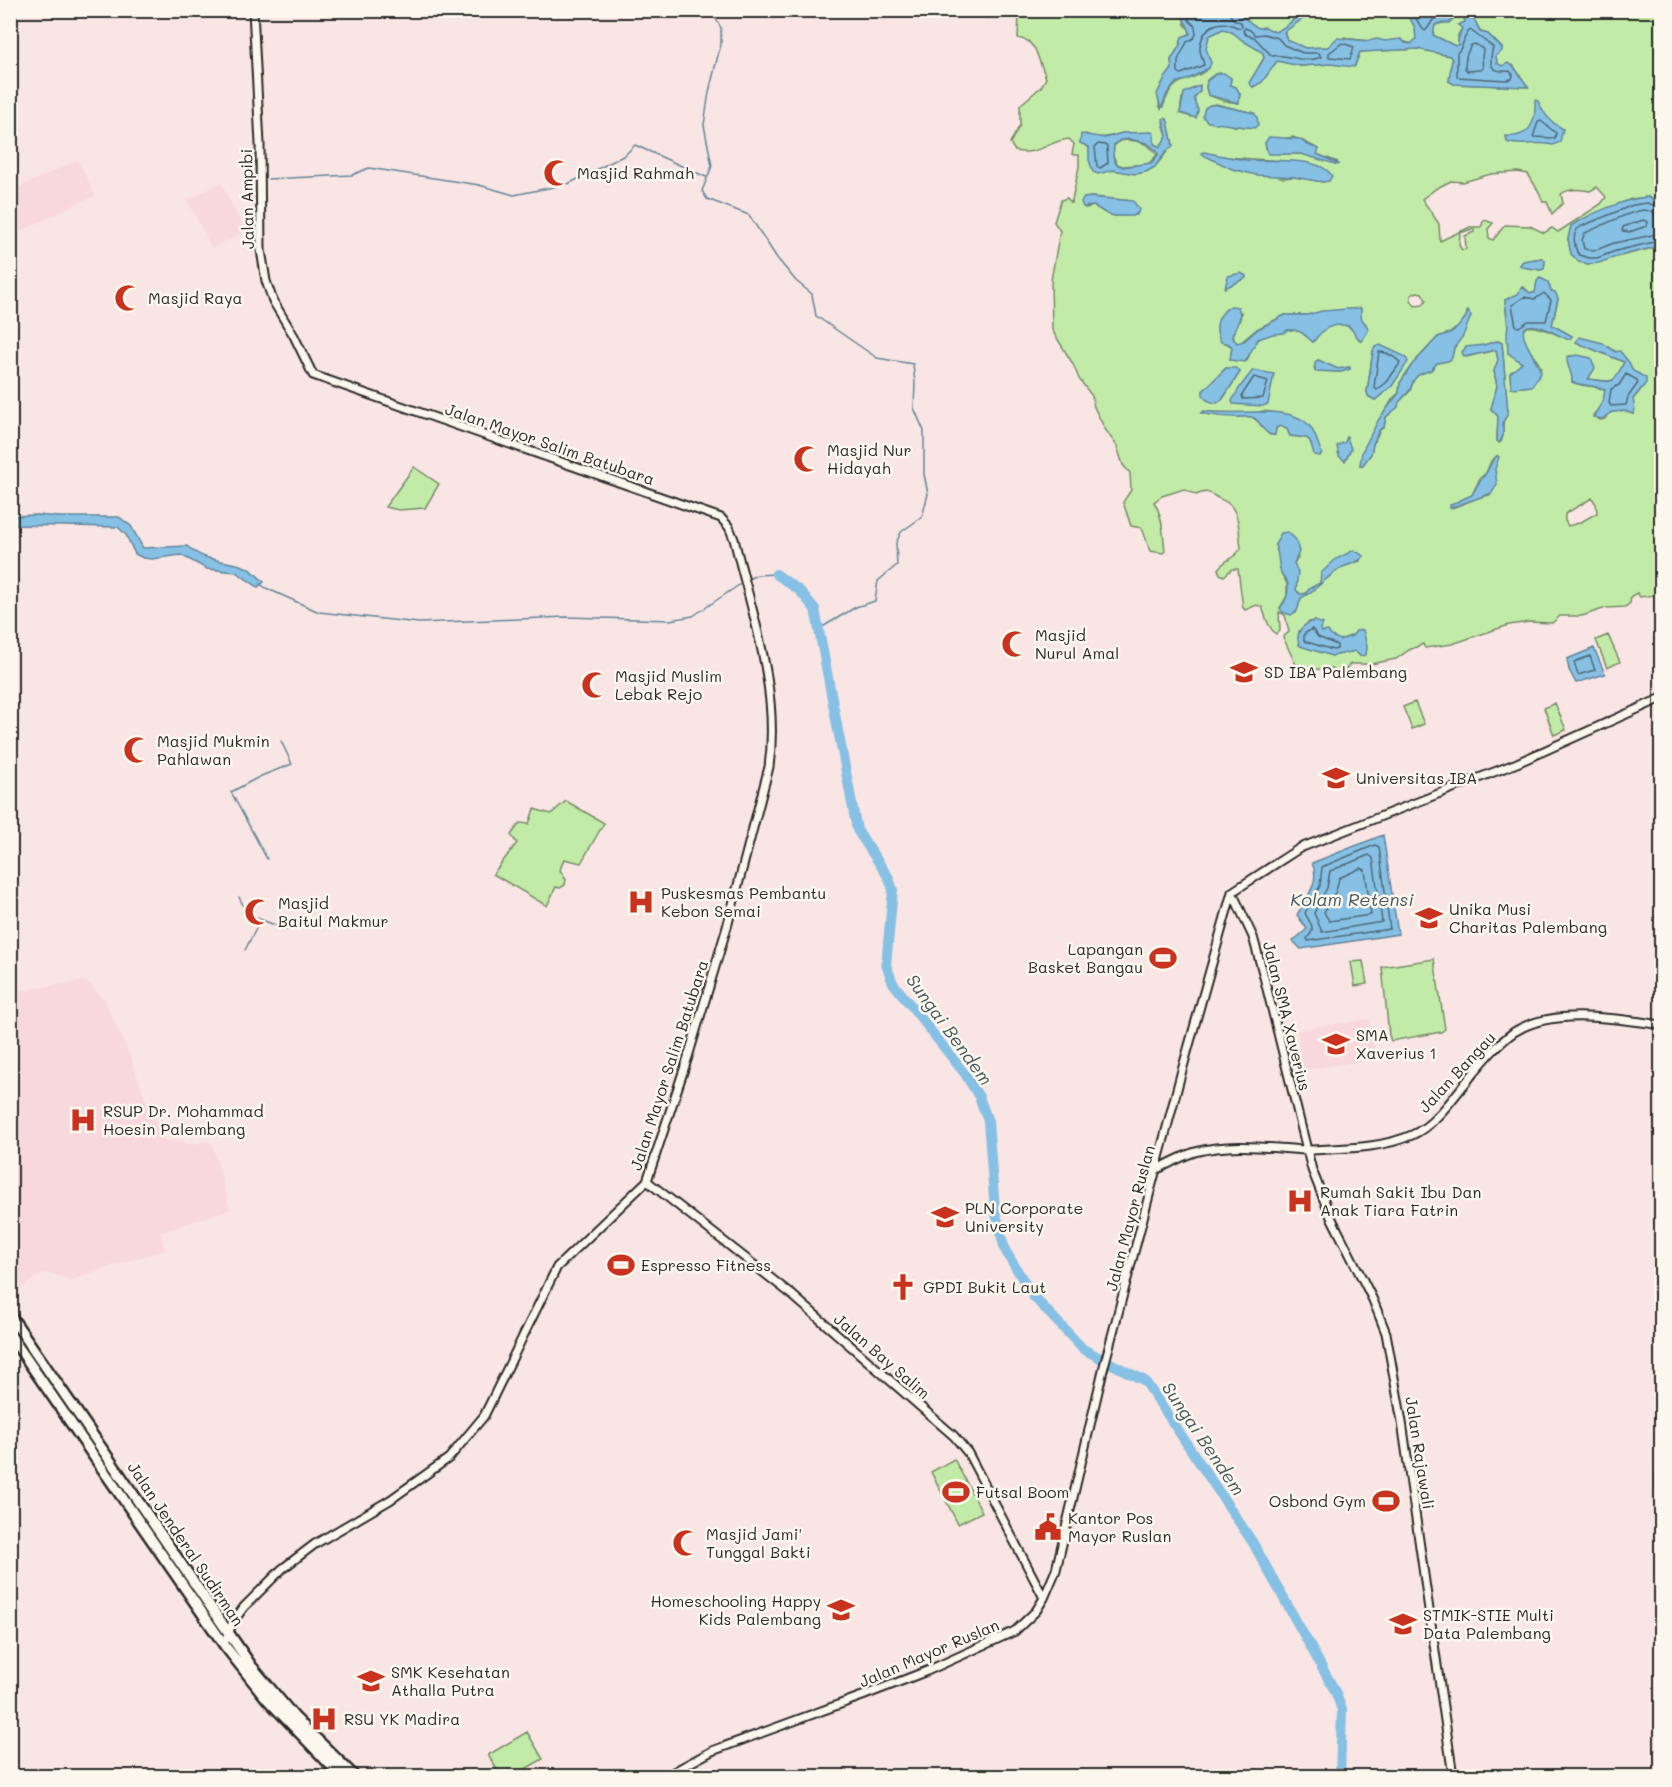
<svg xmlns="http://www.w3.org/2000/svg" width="1672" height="1787" font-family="Mali,sans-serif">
<rect width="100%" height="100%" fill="#f9e5e3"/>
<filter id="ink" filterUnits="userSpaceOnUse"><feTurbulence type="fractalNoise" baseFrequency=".0167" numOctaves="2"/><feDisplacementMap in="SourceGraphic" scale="12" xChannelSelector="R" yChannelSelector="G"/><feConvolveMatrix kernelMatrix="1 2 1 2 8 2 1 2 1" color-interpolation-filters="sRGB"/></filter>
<g filter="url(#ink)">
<path fill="#f8d8dc" d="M78,160L95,195L11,236V191Z
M221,183L245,231L212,248L187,200Z
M1251,661L1254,680L1237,682L1234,663Z
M83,981L90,984L105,1001L128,1051L146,1100L164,1140L193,1144L208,1141L212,1143L230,1209L160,1233L165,1250L107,1267L71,1280L56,1275L45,1273L36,1277L11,1296V992Z
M1370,1019L1376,1059L1303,1070L1297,1030Z"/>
<path fill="#c2eba7" stroke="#768b69" stroke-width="1.5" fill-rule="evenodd" d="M1399,10L1405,17L1410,18L1415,28L1416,39L1413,43C1407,44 1405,41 1399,40C1395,39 1389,42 1384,41C1372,40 1357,42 1345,37L1328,47L1305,48L1287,40L1284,32L1314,11Z
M970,11H1004L996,12L988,18L973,14Z
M1017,11H1182L1185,25L1189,29L1190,34L1182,37L1180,45L1171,60L1172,69L1161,85L1159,106L1163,107C1174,72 1189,86 1209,68L1206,48L1209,36L1223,29L1230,30L1263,53L1264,58L1250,83L1253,87L1262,82L1277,61L1301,66L1330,64L1355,66L1360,52L1418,49L1450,56L1452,60L1449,81L1454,84L1528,87L1513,65L1502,66L1497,63L1496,56L1502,48L1488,34L1481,32L1475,21L1461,11H1661V204L1648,197L1631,199L1579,221L1571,226L1568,239L1571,254L1579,262L1588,264L1661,246V594L1640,597L1637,593L1631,596L1630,603L1625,607L1606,608L1582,616H1560L1552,623L1529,622L1509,625L1452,644L1425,648L1423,644L1409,650L1396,659L1371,664H1350L1344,673L1339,675L1332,668L1308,670L1296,665L1283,637L1289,632L1285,615L1279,612L1280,631L1276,634C1267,626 1266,617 1262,607L1257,605L1245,610L1243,608L1238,569H1232L1224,576L1220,574L1218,569C1225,559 1235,559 1241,548C1239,535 1240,515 1230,505C1226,501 1222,500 1218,498C1208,492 1207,490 1196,495L1184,489L1162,496L1154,502C1163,516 1163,535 1165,551L1163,553L1150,551L1142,528L1131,526L1123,502L1131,490L1130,473L1123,465L1117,446L1105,429L1094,407L1092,396L1079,379L1073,364L1052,330L1051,280L1060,231L1054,222L1061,200L1067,198L1071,203L1072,200L1079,167V155H1074L1072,154L1074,144L1069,139C1048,141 1039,156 1015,151L1010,143L1020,125V105L1041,87L1046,78L1035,49L1028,41L1018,38L1019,14ZM1221,73L1231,78L1230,85L1236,87L1240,94L1239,103L1224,101L1208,95L1206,88L1207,80L1215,74ZM1194,87L1200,92L1195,94C1193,99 1195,106 1198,110L1191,117L1180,113L1182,98ZM1216,104L1254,113L1250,127L1234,126L1205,108L1210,105ZM1167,119L1173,144C1161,158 1154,176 1132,173C1124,172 1116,169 1108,171L1089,152V147L1080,143L1085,134C1100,141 1109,136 1124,133C1134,131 1144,135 1154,137V144L1160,147L1167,136L1163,122ZM1292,137C1302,139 1309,145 1319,149L1317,154L1319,155L1338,162C1325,163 1313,156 1300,154C1289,153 1278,155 1267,152L1265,143ZM1212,154C1241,163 1309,155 1327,172L1323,182L1294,177L1283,178ZM1518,172L1528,174L1539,192L1543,202H1547L1552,214L1563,203L1561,194C1569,188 1581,189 1590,191L1597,187L1606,197L1601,204L1558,232L1552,228L1544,233L1530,226L1505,225L1493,240L1489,238L1488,229L1493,223L1484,220L1481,227H1470L1440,241L1439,224L1422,199L1437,188L1451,181L1463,182L1491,174ZM1094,197L1133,201L1137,215L1115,216L1107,214L1094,206L1085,208L1084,198ZM1472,229H1474V232L1465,236L1466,249L1462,250L1459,245L1460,233ZM1542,258L1545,261L1544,268L1541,270L1523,267L1520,265L1524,261ZM1540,278L1548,282L1551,291L1555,293L1558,299L1552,325L1572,336L1570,339H1567C1560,336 1514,312 1524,340C1528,350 1537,358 1541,368L1532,386L1511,388L1510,373L1522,364L1515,357L1508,329L1505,300L1519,294L1521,288L1524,287L1530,293H1535L1537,281ZM1417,292L1422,293L1426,300L1423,305L1415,306L1411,300V295ZM1349,309L1361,315L1362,320L1366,324L1363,340L1358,338C1353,325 1338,320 1326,328C1320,331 1316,337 1313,342C1309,339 1307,334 1303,332C1292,327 1267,333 1258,340C1251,344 1250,355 1247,361L1230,360L1232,347L1219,338L1217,327L1241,312C1242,324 1229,331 1235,342L1240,343L1257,329L1285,315H1307ZM1467,312L1471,316C1464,327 1463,335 1455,346C1452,351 1453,355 1450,360L1437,363L1431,370L1422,372L1414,379L1410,391L1399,402L1397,407L1386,417L1384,427L1380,430L1373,444L1371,454L1362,466L1360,465L1366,445L1393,398L1399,393L1400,383L1411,366L1438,337L1450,333L1458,327L1466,317ZM1497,341L1502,342L1508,413L1503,422V436L1501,442L1497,441L1498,416L1491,409L1497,386L1494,371L1498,360L1496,350L1466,357L1484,345ZM1576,342C1596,345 1627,347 1632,371L1639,374L1643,387L1633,399V414C1624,410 1610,409 1605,419L1600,420L1593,415C1600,409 1605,400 1605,390C1594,385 1583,387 1572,382C1573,372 1568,366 1569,356L1591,358L1594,369L1588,379C1612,381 1613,387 1624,362ZM1375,347L1392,386L1375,400L1369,397L1367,392L1373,351ZM1318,360L1338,369L1348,367L1350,369L1341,372L1316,371L1314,368ZM1226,368L1240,372L1223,399L1215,402L1206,399L1203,391ZM1263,411C1283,413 1315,423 1318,446L1313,447C1309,434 1300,438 1290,436L1287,429L1280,426L1276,428L1275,435H1270C1263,429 1260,421 1252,417L1210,415L1204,412L1253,413ZM1497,456L1490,495L1478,498L1452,508L1451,505L1472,495L1480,478L1486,473L1491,461ZM1592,498L1596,504L1597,513L1579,523L1568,526L1565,521V514ZM1275,545L1298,557L1294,563L1297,577L1296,590L1302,595L1320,583C1325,563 1338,559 1356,552L1360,561L1342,567L1301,598L1296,613L1284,612L1280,608L1287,596V584L1281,573L1280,557ZM1315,621L1321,632H1328L1331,636L1340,640L1363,631L1367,649L1360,656L1355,651L1332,656L1301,646L1299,645V631L1309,622Z
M1234,11H1308L1296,17L1289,25L1275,32L1265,28H1258Z
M1456,16H1461L1465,19V22L1458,25L1462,28L1458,35V45L1455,46L1433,35L1435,25L1451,21Z
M1127,140C1140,141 1150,144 1157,155L1148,164L1123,166L1117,164L1113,155L1114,146L1120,141Z
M414,467L439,484L425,508L399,510L385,507Z
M1608,635L1620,662L1607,668L1596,640Z
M1415,702L1424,724L1412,729L1403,707Z
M1555,703L1566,730L1554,735L1544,708Z
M566,801L604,823L581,863L564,859L560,870L566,880L565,885L560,888L556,887L547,906L493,874L517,843L511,835L520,823L529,824L534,809L551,814Z
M1434,959L1445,1029L1441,1032L1391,1041L1389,1035L1382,967Z
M1363,961L1367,984L1355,986L1351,962Z
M954,1459L982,1512L958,1524L931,1472Z
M527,1732L543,1759L513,1776H501L488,1755Z"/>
<path fill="#86c1e5" stroke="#62859b" stroke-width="1.5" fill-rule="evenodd" d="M1182,10L1234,11L1258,28L1265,27L1275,32C1290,27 1298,10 1314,11L1284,32L1287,40L1305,48L1328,47L1337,38L1368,41L1377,39L1385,41L1401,39L1405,43L1411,44L1416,39L1415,28L1410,18L1405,17L1399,11H1461L1475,21L1480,32L1488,34L1502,48V51L1496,56L1497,63L1502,66L1508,63L1514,67L1528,87L1454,84L1449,81L1452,60L1450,56L1418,49L1360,52L1354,67L1330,64L1301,66L1277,61L1262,82L1253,87L1249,83L1264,58L1263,53C1257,49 1252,46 1245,42C1236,37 1235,31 1223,29L1209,36L1206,48L1211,63L1209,68L1187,80L1177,82L1167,94L1161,109L1157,94L1165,78L1172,69L1171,60L1180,45L1182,37L1190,34C1190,25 1182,23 1182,10ZM1456,15L1461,16L1465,20V22L1458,25L1462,28C1461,34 1457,37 1458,45L1455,46L1433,35L1435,25L1440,23H1449Z
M1216,74L1224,73L1231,78L1230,85L1236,87L1240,94L1238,103L1208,95L1206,88L1207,81Z
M1200,85V91L1194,98L1198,111L1196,118L1180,113L1184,93Z
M1535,100L1538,101C1543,114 1551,123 1563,129L1560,142L1553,145C1538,140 1524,148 1507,142L1506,136C1530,138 1536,123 1535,100Z
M1217,105L1254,113L1257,117L1258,125L1254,128L1208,122L1203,117C1203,107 1208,104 1217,105Z
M1165,118L1168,121L1173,146L1165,153L1155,167L1146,172L1135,174L1113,170L1098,174L1093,172L1089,160V147L1080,143L1081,134L1105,138L1122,133L1152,132L1154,134V144L1160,147L1167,136L1163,119ZM1130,139L1147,143L1157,151L1158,155L1151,163L1123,167L1116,164L1113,156L1114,145L1120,140Z
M1269,137L1299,139L1308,145L1319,149L1317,154L1319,155L1339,164L1338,165L1301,154H1268L1265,143Z
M1204,152C1218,155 1232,158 1246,160C1269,162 1320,155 1332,176L1329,181L1323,182L1294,177L1256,175L1232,169L1203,155L1201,153Z
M1090,197L1133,201L1139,209L1138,213L1133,216H1115L1107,214L1094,206L1083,207L1081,202L1084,198Z
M1648,197L1661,204V246L1618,256L1599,263L1588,264L1579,262L1571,254L1568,239L1571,226C1589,214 1627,198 1648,197Z
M1542,258L1545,261L1544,269L1541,270L1522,267L1520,265L1523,261Z
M1241,273L1246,276V278L1225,288L1228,276Z
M1540,278L1548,282L1551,291L1555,292L1558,298L1552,325L1572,336L1570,339H1567C1557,335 1547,328 1537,326C1504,321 1541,363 1541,373L1532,386L1511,388L1510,373L1522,363L1508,353L1507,334L1508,324L1505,300L1518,294L1522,287L1530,293H1535L1537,281Z
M1231,306L1238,307C1244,320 1234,326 1232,337L1237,343L1244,341L1258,329L1285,315H1307L1322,311L1361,308V318L1367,326L1368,331L1361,342L1349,326C1331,322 1323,329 1313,342C1305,336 1300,328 1287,330L1284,333L1273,334L1258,339L1245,362L1230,360L1232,347L1229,344L1221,342C1213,328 1217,314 1231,306Z
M1468,311L1471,316L1463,336L1454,348L1452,358L1448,361L1437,363L1431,370L1418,375L1413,381L1410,390L1399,402L1398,407L1386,417L1384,427L1379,430L1373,444L1371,454L1362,466L1360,465L1362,452L1379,419L1399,393L1400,383L1411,366L1438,337L1450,333L1458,327L1466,317Z
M1579,337L1603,343L1615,352L1620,351L1630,364L1633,371L1646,378V383L1633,399L1635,410L1633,414L1625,411L1612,412L1602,419L1593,417L1603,401L1605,390C1594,384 1584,387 1572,382C1573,373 1566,366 1567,357L1577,355L1591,358L1595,368L1588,379C1611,381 1613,388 1624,362L1580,344L1576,342Z
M1497,341L1502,343L1508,413L1503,422V436L1499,443L1497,441L1498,416L1491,409L1497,386L1494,371L1498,360L1496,350L1464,357L1462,352L1466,347L1484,345Z
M1380,345L1406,357L1408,362L1392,386L1375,400L1368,396L1367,392L1373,351L1375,347Z
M1318,360L1338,369L1350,367V369L1341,372L1315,371V362Z
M1226,368H1236L1240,372L1222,400L1217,403C1210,402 1202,399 1203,391Z
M1253,370L1274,374L1268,404L1263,406L1233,404L1232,401L1240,387Z
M1204,411C1232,417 1286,403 1308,424C1316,432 1317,444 1322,453L1320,456L1314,455C1309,433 1309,439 1290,436L1287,429L1280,426L1276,428L1275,435C1262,435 1263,423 1254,418C1249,415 1245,417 1240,417C1233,418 1207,415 1201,413Z
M1347,437L1351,449L1345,461L1339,456L1337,446L1345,442Z
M1497,456L1499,457L1495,469L1497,484L1492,493L1450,508V505L1472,495C1477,484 1479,482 1486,473C1490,467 1491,461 1497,456Z
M37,515L58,517H119L131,526L143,548L187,546C205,562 219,559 240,565C249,567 257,575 264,582L258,587L236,572L207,569L181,555L152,559L143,558L135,554L126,535L118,527L11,525V516Z
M1288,532L1296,540L1299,552L1294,563L1298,572L1296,590L1300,594H1305L1310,588L1320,583L1321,573L1336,559L1354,550L1364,556C1358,563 1352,563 1343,567C1327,575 1318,590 1301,598L1297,611L1291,615L1282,612L1280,608C1286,602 1290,590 1287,581C1285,578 1282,576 1281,573C1278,564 1279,554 1275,545L1281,533Z
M1314,621L1323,624L1320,628L1321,632L1328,631L1331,636L1340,640L1352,636L1356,631L1363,630L1367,646L1366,655L1360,656L1355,651L1332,656L1300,646C1294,634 1302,624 1314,621Z
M1594,648L1605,674L1576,683L1569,670L1567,659Z
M1383,835L1398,934L1301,949L1293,941L1307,929L1297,915C1306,898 1321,882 1312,863Z"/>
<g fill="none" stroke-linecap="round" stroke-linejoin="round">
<path stroke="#4f6775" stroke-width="1.5" d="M1187,10L1189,20L1195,26L1196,34L1194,38L1187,42L1178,60V72L1181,74L1204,65C1203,59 1199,53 1200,46C1204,24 1221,18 1239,28L1242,27L1241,22L1235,21L1230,15V10
M1407,10C1419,17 1417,25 1425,31C1434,24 1428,16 1446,17L1452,10
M1245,28L1250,30L1255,35L1264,34L1278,38L1284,45L1303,53H1319L1321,57C1304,65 1288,53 1272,56L1254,37L1246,35L1243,31Z
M1470,30L1493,47C1489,63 1488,73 1510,71L1513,75L1512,79L1505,80L1457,77V53C1465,46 1462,37 1470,30Z
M1342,43L1354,47L1350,59L1329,57V53Z
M1475,44L1483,49L1482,58L1483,68L1481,70L1467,71L1465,68L1466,56L1471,45Z
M1541,121L1556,133L1555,138L1533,137L1538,122Z
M1098,144L1105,145L1107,147L1108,163L1100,168L1097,166L1095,147Z
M1662,208L1647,203L1633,205L1582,226L1576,230C1573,238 1574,248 1579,255L1589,258H1597L1616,251L1662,240
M1662,216C1655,215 1650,210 1644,210C1629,211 1600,227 1585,233L1582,240L1584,249L1596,250L1614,243L1662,233
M1643,220L1648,222L1647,226L1629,232L1622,231L1623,227Z
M1544,293L1551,300L1546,321H1528L1519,327L1516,326L1512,305L1524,297L1535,299Z
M1379,352C1385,351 1397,358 1400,363L1387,382L1377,390L1374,387Z
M1626,374L1637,380L1638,383L1628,397L1626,405L1611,406L1609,403L1611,389L1619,385Z
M1254,377L1268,381L1263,398L1243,399L1242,395Z
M1312,629L1318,637L1337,645V649L1333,650L1304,641V634Z
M1590,656L1595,670L1578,675L1574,662Z
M1375,845L1379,847L1390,929L1308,941L1307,938C1318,928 1309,923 1305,913L1320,886L1322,867Z
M1369,855L1373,858L1382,922L1322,932L1314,913L1327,888L1330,871Z
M1361,868L1365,870L1371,915L1329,921L1324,912L1336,891L1339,878Z"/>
<path stroke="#62859b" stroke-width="1.5" d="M711,10L721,28V43L709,92L704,125L712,166L702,191L707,199L749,215L777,258L796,281L812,294L816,316L877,358L913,364L915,383L914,408L924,431V474L928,494L922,517L901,532L896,543L897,565L878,581L875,601L856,607L819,629
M268,179L352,175L369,168L479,185L514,195L568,184L625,155L635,145L706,177
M748,579L757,575L776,574
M260,584L266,588L319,612L419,623L566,617L670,620L693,616L742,583
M267,859L231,792L261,776L292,764L281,741
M239,897L248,915L286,929
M245,950L258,925
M1662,1439L1657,1455L1655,1479L1660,1554L1656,1569L1662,1607"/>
<path stroke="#86c1e5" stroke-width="10" d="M776,574L800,591L815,609L857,830L889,878L893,890L886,965L893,983L965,1074L979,1097L988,1121L995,1210L1005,1250L1033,1296L1083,1349L1145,1381L1253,1543L1335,1691L1342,1710L1340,1776"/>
<defs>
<path id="tertiary" d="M1232,892L1253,937L1263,973L1312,1170L1330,1215L1373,1300L1386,1333L1402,1422L1453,1776
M1309,1150C1343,1148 1380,1149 1412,1135C1435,1125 1452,1099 1467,1081C1481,1064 1496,1045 1514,1032C1553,1007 1618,1019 1662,1025
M1157,1169C1169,1164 1182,1156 1195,1152C1231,1142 1270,1148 1306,1150
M647,1181L791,1294L954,1436L968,1453L1044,1598
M224,1644L233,1622L244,1607L282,1569L315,1544L390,1500L449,1458L484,1416L557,1267L647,1181L688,1057L727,927L769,767C780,690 752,613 734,539L729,527L721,518L313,375L294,336L273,301L266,281L261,250L260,144L253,10
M666,1776L712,1751L865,1695L927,1671L1015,1631L1036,1611L1044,1598L1056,1570L1103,1370L1181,1074L1232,892L1300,848L1517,763L1662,698"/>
<path id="trunk" d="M10,1315L252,1667L294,1717L354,1776
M10,1335L225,1646L267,1699L341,1776"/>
</defs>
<use href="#tertiary" stroke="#2b2b2b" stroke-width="11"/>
<use href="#trunk" stroke="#2b2b2b" stroke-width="14"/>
<use href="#tertiary" stroke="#fbf7ec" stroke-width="7"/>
<use href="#trunk" stroke="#fbf7ec" stroke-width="9"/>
</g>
</g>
<defs>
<symbol id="mosque-bare" viewBox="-9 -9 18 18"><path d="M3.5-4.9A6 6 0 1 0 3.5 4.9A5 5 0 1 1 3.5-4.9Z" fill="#c8321e" stroke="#fbf7ec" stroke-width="2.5" paint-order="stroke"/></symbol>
<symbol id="school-bare" viewBox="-9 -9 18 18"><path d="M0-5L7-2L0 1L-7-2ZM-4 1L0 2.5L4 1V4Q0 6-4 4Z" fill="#c8321e" stroke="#fbf7ec" stroke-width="2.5" paint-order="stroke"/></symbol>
<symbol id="university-bare" viewBox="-9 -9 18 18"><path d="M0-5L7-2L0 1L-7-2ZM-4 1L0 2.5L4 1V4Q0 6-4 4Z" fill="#c8321e" stroke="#fbf7ec" stroke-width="2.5" paint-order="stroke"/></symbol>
<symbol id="hospital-bare" viewBox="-9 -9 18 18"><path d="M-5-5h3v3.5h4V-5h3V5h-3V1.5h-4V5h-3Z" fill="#c8321e" stroke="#fbf7ec" stroke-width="2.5" paint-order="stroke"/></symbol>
<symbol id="stadium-bare" viewBox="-9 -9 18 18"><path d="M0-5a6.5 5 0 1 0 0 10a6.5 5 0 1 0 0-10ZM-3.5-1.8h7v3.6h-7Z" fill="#c8321e" stroke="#fbf7ec" stroke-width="2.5" paint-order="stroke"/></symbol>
<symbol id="church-bare" viewBox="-9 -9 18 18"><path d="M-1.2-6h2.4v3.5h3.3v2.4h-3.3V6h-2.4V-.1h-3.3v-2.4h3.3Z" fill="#c8321e" stroke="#fbf7ec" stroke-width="2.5" paint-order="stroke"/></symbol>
<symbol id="civic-bare" viewBox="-9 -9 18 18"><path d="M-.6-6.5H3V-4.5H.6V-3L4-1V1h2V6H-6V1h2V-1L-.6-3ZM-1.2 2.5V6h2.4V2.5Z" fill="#c8321e" stroke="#fbf7ec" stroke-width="2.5" paint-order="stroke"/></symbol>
</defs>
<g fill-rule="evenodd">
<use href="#mosque-bare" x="538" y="154" width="38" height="38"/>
<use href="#mosque-bare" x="109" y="279" width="38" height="38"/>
<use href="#mosque-bare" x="788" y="440" width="38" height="38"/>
<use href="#mosque-bare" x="996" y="625" width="38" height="38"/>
<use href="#school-bare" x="1225" y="653" width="38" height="38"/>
<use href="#mosque-bare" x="576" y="666" width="38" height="38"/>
<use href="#mosque-bare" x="118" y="731" width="38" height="38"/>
<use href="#university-bare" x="1317" y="759" width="38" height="38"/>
<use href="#hospital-bare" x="622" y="883" width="38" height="38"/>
<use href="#mosque-bare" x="239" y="893" width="38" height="38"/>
<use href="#university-bare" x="1410" y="899" width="38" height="38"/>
<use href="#stadium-bare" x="1144" y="939" width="38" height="38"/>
<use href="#school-bare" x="1317" y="1025" width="38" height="38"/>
<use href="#hospital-bare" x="64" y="1101" width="38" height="38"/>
<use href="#hospital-bare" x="1281" y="1182" width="38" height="38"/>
<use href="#university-bare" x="926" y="1198" width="38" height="38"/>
<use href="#stadium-bare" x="602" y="1246" width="38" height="38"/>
<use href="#church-bare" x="884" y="1268" width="38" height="38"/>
<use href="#stadium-bare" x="937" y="1473" width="38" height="38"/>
<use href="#stadium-bare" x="1367" y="1482" width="38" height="38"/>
<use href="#civic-bare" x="1029" y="1508" width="38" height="38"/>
<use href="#mosque-bare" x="667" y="1524" width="38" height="38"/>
<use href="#school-bare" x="822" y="1591" width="38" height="38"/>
<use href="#university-bare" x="1384" y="1605" width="38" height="38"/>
<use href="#school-bare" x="352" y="1662" width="38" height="38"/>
<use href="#hospital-bare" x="305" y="1700" width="38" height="38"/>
</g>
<g text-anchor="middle" stroke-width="5" stroke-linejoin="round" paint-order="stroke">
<g font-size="16" fill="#2b2b2b" stroke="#fbf7ec" text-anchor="start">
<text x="577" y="179">Masjid Rahmah</text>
<text x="148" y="304">Masjid Raya</text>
<text x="827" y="456">Masjid Nur<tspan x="827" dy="18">Hidayah</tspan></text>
<text x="1035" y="641">Masjid<tspan x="1035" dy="18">Nurul Amal</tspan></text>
<text x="1264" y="678">SD IBA Palembang</text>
<text x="615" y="682">Masjid Muslim<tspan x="615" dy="18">Lebak Rejo</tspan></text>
<text x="157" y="747">Masjid Mukmin<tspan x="157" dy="18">Pahlawan</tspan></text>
<text x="1356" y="784">Universitas IBA</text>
<text x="661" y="899">Puskesmas Pembantu<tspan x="661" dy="18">Kebon Semai</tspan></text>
<text x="278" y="909">Masjid<tspan x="278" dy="18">Baitul Makmur</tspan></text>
<text x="1449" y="915">Unika Musi<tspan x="1449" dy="18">Charitas Palembang</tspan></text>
<text x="1143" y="955" text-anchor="end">Lapangan<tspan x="1143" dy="18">Basket Bangau</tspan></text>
<text x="1356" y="1041">SMA<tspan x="1356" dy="18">Xaverius 1</tspan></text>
<text x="103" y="1117">RSUP Dr. Mohammad<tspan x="103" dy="18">Hoesin Palembang</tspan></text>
<text x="1320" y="1198">Rumah Sakit Ibu Dan<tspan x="1320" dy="18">Anak Tiara Fatrin</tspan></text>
<text x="965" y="1214">PLN Corporate<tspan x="965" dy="18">University</tspan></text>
<text x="641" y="1271">Espresso Fitness</text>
<text x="923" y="1293">GPDI Bukit Laut</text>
<text x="976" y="1498">Futsal Boom</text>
<text x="1366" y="1507" text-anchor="end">Osbond Gym</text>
<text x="1068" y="1524">Kantor Pos<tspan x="1068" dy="18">Mayor Ruslan</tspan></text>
<text x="706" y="1540">Masjid Jami'<tspan x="706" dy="18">Tunggal Bakti</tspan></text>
<text x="821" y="1607" text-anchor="end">Homeschooling Happy<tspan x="821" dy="18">Kids Palembang</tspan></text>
<text x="1423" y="1621">STMIK-STIE Multi<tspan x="1423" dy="18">Data Palembang</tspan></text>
<text x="391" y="1678">SMK Kesehatan<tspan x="391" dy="18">Athalla Putra</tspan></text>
<text x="344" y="1725">RSU YK Madira</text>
</g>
<g font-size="16" fill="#2b2b2b" stroke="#fbf7ec">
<text transform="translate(247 199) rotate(-91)" y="6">Jalan Ampibi</text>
<text transform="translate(550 444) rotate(19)" y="6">Jalan Mayor Salim Batubara</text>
<text transform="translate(1287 1016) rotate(76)" y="6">Jalan SMA Xaverius</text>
<text transform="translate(669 1065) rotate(-72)" y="6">Jalan Mayor Salim Batubara</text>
<text transform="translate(1457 1072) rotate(-47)" y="6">Jalan Bangau</text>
<text transform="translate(1130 1218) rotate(-75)" y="6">Jalan Mayor Ruslan</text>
<text transform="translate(882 1356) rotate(41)" y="6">Jalan Bay Salim</text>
<text transform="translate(1420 1453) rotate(81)" y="6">Jalan Rajawali</text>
<text transform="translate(186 1544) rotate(56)" y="6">Jalan Jenderal Sudirman</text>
<text transform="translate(929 1653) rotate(-23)" y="6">Jalan Mayor Ruslan</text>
</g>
<g font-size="18" font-style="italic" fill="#465863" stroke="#fbf7ec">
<text x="1352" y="906">Kolam Retensi</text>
<text transform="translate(949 1030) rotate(54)" y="6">Sungai Bendem</text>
<text transform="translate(1203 1439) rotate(56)" y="6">Sungai Bendem</text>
</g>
</g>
<rect width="1672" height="1787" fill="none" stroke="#fbf7ec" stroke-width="36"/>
<rect x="18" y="18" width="1636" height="1751" fill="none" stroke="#2b2b2b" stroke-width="2" filter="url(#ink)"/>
</svg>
